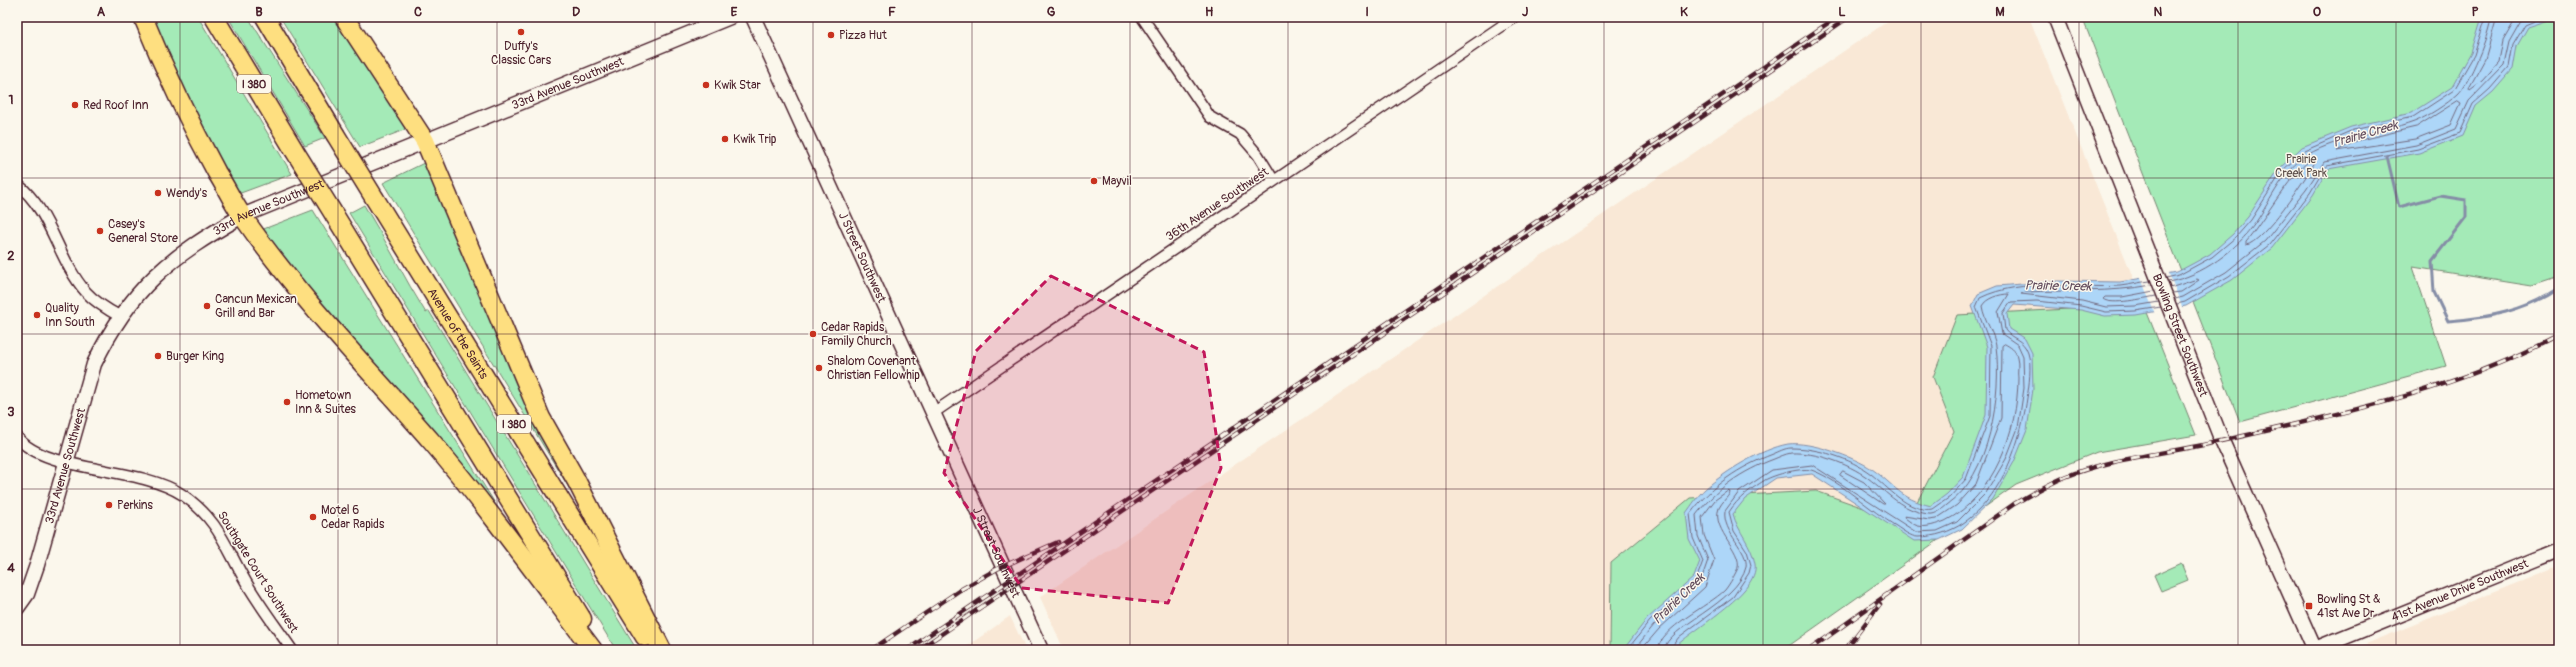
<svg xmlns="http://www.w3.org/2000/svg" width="2576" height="667" font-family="Pangolin,sans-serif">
<rect width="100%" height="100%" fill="#fbf7ec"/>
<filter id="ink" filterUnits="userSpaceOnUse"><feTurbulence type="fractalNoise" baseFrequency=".025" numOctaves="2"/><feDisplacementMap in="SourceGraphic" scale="8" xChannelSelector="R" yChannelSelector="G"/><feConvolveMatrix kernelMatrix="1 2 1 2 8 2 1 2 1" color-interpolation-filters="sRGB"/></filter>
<g filter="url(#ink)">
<path fill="#f9e8d6" d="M1894,17H2029L2144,305L1933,377L1954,431L1906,523L1611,563L1610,650H1064L1040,597Z
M2559,566V650H2351Z
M1010,616L1026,650H962Z"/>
<path fill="#a4eab7" stroke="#778471" d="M149,17H198L292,174L238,194L171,70Z
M228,17H248L325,138L305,146Z
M280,17H335L406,127L404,130L360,147Z
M2082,17H2559V277L2532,286L2413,267L2446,366L2240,422Z
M426,162L577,494L574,496L383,183Z
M364,205C386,240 404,278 426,313L429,311L637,650H616L349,213Z
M313,210L506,521L332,321L261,230Z
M2144,305L2196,435L2097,452L2016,485L1783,650H1610L1611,563L1690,498L1816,491L1906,523L1954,431L1933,377L1957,315Z
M2181,563L2188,580L2161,591L2154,575Z"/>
<path fill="#add6f8" stroke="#858da6" d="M2482,17H2559V21L2549,20L2528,27L2517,46L2513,69L2493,92L2476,106L2463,136L2419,153L2328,169L2313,195L2272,248L2232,280L2186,306L2136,315L2105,316L2081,310L2014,305L2007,314L2009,329L2025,339L2032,353L2033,389L2027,430L2014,462L1993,499L1962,529L1939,540L1914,541L1812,474L1776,478L1745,499L1733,514C1738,532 1752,545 1755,564C1760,593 1689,631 1672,650H1623L1647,619L1694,577L1700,561L1689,539L1686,513C1692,505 1698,495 1705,489C1726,471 1761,449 1788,444C1810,441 1854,457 1872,469C1896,486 1899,498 1931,506L1947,494L1963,477L1986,415L1987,347L1972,306L1978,294L1997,286L2059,281L2120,282L2177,272L2194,263L2210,254L2233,234L2248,217L2280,168L2302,147L2351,127L2411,113L2452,87L2471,53Z"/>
<path fill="#fbf7ec" d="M2168,271L2183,309L2155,314L2140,276Z"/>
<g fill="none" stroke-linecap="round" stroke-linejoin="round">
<path stroke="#72687d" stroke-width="1" d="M2497,17L2485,59L2469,88L2470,90L2482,81L2499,62L2503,41L2517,17
M2458,101L2461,103L2451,125L2415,139L2337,151L2356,141L2416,127Z
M2314,159L2315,162C2306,178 2263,243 2246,245V242C2260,227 2297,162 2314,159Z
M2166,278L2179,275L2212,257L2236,237L2251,220L2283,170L2304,151L2353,130L2413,117L2454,90L2474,55L2486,17
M2168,282C2202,276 2237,250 2256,222C2271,200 2284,169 2307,155C2342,135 2379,135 2414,122C2427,117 2447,104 2458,94C2469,84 2490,33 2491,17
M2152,285C2110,293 2067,290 2025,292L2021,294L2082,301L2106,307L2135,306L2159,302
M2170,288L2197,279L2199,280L2181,292L2172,293
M2154,291L2122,297H2105L2103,299C2111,306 2145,298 2156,296
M2175,299L2183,297L2226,272L2265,241L2306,190L2324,162L2416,145L2456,129L2469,101L2504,65L2509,42L2521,21L2529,17
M2177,304L2185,302L2229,276L2269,245L2310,193L2326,166L2418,149L2460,133L2473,104L2490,89L2509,67L2513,45L2525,25L2544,17
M2005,344C2010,347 2016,350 2017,357C2019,363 2017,372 2018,378C2018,430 1994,497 1945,521C1937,524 1927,528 1918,526C1914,525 1909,521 1905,518L1904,516L1929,520L1936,519L1957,505L1976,484L2001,418L2002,346Z
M1843,471L1864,482L1885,504H1883L1840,475Z
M1627,650L1650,621L1696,580L1703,561L1693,538L1690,514C1712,485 1739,467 1773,454C1778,452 1785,448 1791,448C1817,448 1850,458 1871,474C1888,487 1908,513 1933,509L1950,497L1966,479L1990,416L1991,346L1976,307L1980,298C2023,277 2074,289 2120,286C2130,285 2140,282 2150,281
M1634,650L1654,625L1700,583L1708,560L1698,536L1696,515C1717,488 1742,471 1774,459C1779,457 1785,454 1791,453C1816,452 1847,463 1868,478C1888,493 1902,511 1929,514C1936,515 1942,509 1947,505C1990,476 2002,394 1996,346C1994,333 1984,320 1982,306C1986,298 2000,294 2009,294L1998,312L2002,334L2018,345L2023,356L2024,388L2018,428L2006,459L1986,493L1957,522L1937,531L1916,532L1812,465L1772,470L1739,492L1725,511C1722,533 1749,550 1746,567C1738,603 1666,627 1664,650
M1641,650L1659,629L1705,587L1714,560L1704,535L1702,517L1715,500L1729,490L1730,493C1727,498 1722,502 1719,508C1710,531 1748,554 1736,572C1733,578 1729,585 1725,590C1709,606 1659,628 1658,650
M1669,650L1679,637L1733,597L1749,573L1751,565L1747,551L1734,531L1729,512C1738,498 1751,489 1765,480C1774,475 1803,466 1814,471C1840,481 1871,511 1896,526C1902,530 1911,537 1918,537C1987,536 2019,457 2027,398C2029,386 2032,365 2028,353C2023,338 2012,340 2005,330L2003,313L2011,302L2037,301L2081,306L2106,312L2135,311L2161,307"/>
<path stroke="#858da6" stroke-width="3" d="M2387,156L2399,207L2440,196L2466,200V217L2432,261L2434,292L2448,321C2488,318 2525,311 2559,288"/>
<defs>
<path id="street" d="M1142,17L1210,117L1240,134L1258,155L1274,181
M17,184C52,211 57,259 86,292C95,302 108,310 121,317
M933,413L1515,17
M17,437C45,473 141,466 183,495C219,520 226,548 246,582C260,606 277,628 292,650"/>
<g id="secondary">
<path id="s1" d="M753,17L1041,650"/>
<path id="s2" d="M2055,17L2222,441L2315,650"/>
<path id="s3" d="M17,608L27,594L37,565L94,364C131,287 170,257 242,216L730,17"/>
<path id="s4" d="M2315,649L2559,550"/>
</g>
<g id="highway">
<path d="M143,17C165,71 189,122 217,173C226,187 233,203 243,217C299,298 368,368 432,442C489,509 540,580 593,650"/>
<path d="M214,17L294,150"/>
<path d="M265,17L335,134"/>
<path d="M344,17L425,141L541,418L576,480L662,650"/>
<path id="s5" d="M375,199L645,637"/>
<path d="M335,216L582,619"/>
</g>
</defs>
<use href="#street" stroke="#4a1f2b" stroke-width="13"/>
<use href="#secondary" stroke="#4a1f2b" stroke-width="17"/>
<use href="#highway" stroke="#4a1f2b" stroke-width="21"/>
<use href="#street" stroke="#fbf7ec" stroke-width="10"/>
<use href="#secondary" stroke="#fbf7ec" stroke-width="14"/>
<use href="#highway" stroke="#fedf80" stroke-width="18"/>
<defs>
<path id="rail" d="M871,650L960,590L997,569L1058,542
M907,650L1837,17
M918,650L1849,17
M1809,650L2014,504C2031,494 2047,485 2065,477C2111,458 2163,454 2212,443C2330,416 2451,393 2559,335
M1845,650L1880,604"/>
</defs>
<use href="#rail" stroke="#4a1f2b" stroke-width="4.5"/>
<use href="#rail" stroke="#fbf7ec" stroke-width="3" stroke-dasharray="9" stroke-linecap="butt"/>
<defs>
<path id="highway-bridge" d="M335,134L375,199
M294,150L335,216"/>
</defs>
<use href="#highway-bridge" stroke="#4a1f2b" stroke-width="21" stroke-linecap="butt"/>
<use href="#highway-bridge" stroke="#fedf80" stroke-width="18"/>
</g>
</g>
<path fill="#c2185b" fill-opacity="0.2" stroke="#c2185b" stroke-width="3" stroke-dasharray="8 5" stroke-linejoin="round" d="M1051,276L1204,352L1221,468L1168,603L1022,588L944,473L976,351Z"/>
<path fill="none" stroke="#4a1f2b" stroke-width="1" stroke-opacity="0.55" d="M180,17V650M338,17V650M497,17V650M655,17V650M813,17V650M972,17V650M1130,17V650M1288,17V650M1446,17V650M1604,17V650M1763,17V650M1921,17V650M2079,17V650M2238,17V650M2396,17V650M17,178H2559M17,334H2559M17,489H2559"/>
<g fill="#c8321e" stroke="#fbf7ec" stroke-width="1.5">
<circle cx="521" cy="32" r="4"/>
<circle cx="831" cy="35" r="4"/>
<circle cx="706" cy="85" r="4"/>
<circle cx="75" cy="105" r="4"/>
<circle cx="725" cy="139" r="4"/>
<circle cx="1094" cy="181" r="4"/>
<circle cx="158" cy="193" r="4"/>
<circle cx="100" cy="231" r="4"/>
<circle cx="207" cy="306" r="4"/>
<circle cx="37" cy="315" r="4"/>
<circle cx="813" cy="334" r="4"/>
<circle cx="158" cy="356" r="4"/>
<circle cx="819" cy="368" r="4"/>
<circle cx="287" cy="402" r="4"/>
<circle cx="109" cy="505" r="4"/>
<circle cx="313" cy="517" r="4"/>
<rect x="2305" y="602" width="8" height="8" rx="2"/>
</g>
<g text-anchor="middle" stroke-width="3" stroke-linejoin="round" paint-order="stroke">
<g fill="#fbf7ec" stroke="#7f6065" stroke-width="1">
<rect x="237" y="75" width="34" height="18" rx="3"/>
<rect x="497" y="415" width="34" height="18" rx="3"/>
</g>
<g font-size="11" font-weight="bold" fill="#4a1f2b">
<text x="254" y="88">I 380</text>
<text x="514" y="428">I 380</text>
</g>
<g font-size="12" fill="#4a1f2b" stroke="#fbf7ec" text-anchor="start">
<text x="839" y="39">Pizza Hut</text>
<text x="521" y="50" text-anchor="middle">Duffy's<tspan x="521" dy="14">Classic Cars</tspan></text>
<text x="714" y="89">Kwik Star</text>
<text x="83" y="109">Red Roof Inn</text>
<text x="733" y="143">Kwik Trip</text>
<text x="1102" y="185">Mayvil</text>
<text x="166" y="197">Wendy's</text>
<text x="108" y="228">Casey's<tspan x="108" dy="14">General Store</tspan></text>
<text x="215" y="303">Cancun Mexican<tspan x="215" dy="14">Grill and Bar</tspan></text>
<text x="45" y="312">Quality<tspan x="45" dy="14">Inn South</tspan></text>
<text x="821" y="331">Cedar Rapids<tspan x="821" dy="14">Family Church</tspan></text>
<text x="166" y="360">Burger King</text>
<text x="827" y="365">Shalom Covenant<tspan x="827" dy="14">Christian Fellowhip</tspan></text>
<text x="295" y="399">Hometown<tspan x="295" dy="14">Inn &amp; Suites</tspan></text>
<text x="117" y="509">Perkins</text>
<text x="321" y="514">Motel 6<tspan x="321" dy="14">Cedar Rapids</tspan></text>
<text x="2317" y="603">Bowling St &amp;<tspan x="2317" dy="14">41st Ave Dr</tspan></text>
</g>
<g font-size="12" fill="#4a1f2b" stroke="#fbf7ec">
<text dy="4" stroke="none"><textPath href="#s3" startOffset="822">33rd Avenue Southwest</textPath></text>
<text transform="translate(1217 204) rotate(-34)" y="4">36th Avenue Southwest</text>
<text dy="4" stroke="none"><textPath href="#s3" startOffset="498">33rd Avenue Southwest</textPath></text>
<text dy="4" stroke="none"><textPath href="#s1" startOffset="264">J Street Southwest</textPath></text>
<text dy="4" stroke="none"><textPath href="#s5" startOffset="158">Avenue of the Saints</textPath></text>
<text dy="4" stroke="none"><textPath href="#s2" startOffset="342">Bowling Street Southwest</textPath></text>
<text dy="4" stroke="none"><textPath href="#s3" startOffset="151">33rd Avenue Southwest</textPath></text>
<text dy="4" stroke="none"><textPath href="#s1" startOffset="588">J Street Southwest</textPath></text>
<text transform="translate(258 572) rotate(58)" y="4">Southgate Court Southwest</text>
<text dy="4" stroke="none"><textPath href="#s4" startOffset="156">41st Avenue Drive Southwest</textPath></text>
</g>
<g font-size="12" fill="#60524e" stroke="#fbf7ec">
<text x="2301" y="163">Prairie<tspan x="2301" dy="14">Creek Park</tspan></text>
</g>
<g font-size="13" font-style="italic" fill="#634d5e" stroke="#fbf7ec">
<text transform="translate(2365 133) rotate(-16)" y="5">Prairie Creek</text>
<text transform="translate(2058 285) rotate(1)" y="5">Prairie Creek</text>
<text transform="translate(1678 598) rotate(-44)" y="5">Prairie Creek</text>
</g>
</g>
<rect width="2576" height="667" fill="none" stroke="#fbf7ec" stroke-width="44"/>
<rect x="22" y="22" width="2532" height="623" fill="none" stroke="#4a1f2b" stroke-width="1.5"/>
<g font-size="13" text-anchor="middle" font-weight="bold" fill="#4a1f2b">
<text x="101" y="16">A</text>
<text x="259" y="16">B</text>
<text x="418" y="16">C</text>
<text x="576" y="16">D</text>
<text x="734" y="16">E</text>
<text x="892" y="16">F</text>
<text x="1051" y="16">G</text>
<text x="1209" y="16">H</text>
<text x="1367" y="16">I</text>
<text x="1525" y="16">J</text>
<text x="1684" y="16">K</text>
<text x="1842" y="16">L</text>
<text x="2000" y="16">M</text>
<text x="2158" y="16">N</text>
<text x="2317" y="16">O</text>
<text x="2475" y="16">P</text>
<text x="11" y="104">1</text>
<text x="11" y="260">2</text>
<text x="11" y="416">3</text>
<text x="11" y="572">4</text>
</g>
</svg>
